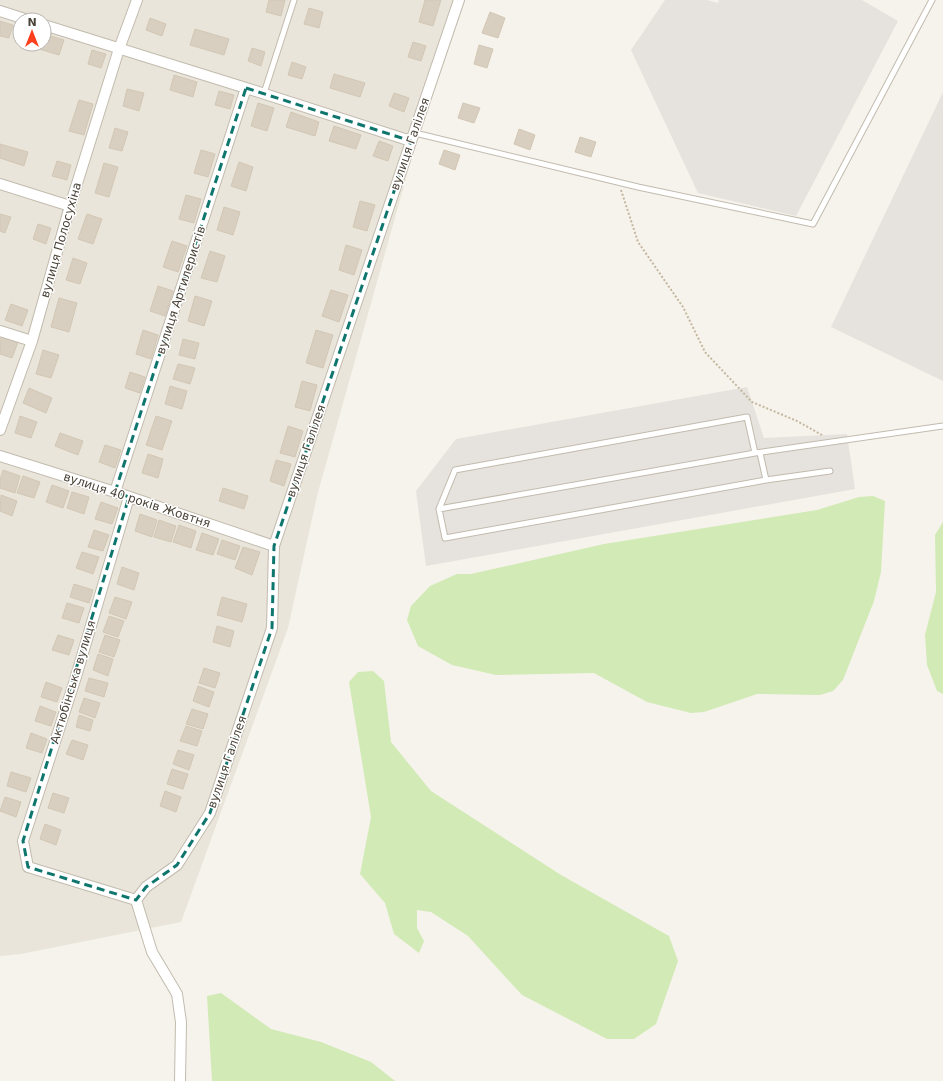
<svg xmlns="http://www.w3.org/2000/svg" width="943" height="1081" font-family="'DejaVu Sans',sans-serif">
<rect width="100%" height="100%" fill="#f6f3ec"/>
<path fill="#eae5da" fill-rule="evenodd" d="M0,0H456L317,496L288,628L181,922L21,954L0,956ZM20,20H44V44H20Z"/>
<path fill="#e6e2dd" d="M665,0H707L718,3L719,0H862L898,21L796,216L698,193L631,50Z
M943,92V381L831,327Z
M747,387L764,438L847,434L855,489L426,566L416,491L456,439Z"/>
<path fill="#d2eab5" d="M873,496L885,501L881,572L874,601L843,680L833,691L820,695L757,694L704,712L691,713L647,702L594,673L496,675L452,665L418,646L407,620L411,606L430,586L457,574H471L604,544L817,510L859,497Z
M943,522V694L937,691L927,665L925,635L936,592L935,535Z
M373,671L384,681L391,742L431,791L561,875L669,936L678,961L656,1024L634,1039H607L522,995L468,936L431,912L417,910V928L424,941L419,953L394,934L385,903L360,874L371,817L349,682L358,672Z
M221,993L271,1029L321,1042L371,1062L395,1081H212L207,996Z"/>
<path fill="#d8cfc1" stroke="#d3c7b4" d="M269,0H285L281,16L266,12Z
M425,0H441L433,26L419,22Z
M309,8L323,12L319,28L304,24Z
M490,12L505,18L498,38L482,33Z
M150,18L166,24L162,36L146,30Z
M0,21L13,25L9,38L0,36Z
M195,29L229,39L224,55L190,45Z
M44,34L64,40L59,55L26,45L44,44Z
M413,42L426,46L421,61L408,57Z
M479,45L493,49L487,68L474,64Z
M252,48L265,52L261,66L248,61Z
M92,50L106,54L101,68L88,64Z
M292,62L306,67L302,79L288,75Z
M334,74L365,83L360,97L330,88Z
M174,75L197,82L193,97L170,90Z
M127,89L144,93L139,111L123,106Z
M219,91L234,95L230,109L215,105Z
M394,93L409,98L404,112L389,106Z
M79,100L93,104L84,135L69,131Z
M258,103L274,108L267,131L251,126Z
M463,103L480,108L474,123L458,118Z
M291,112L319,122L315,136L286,127Z
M334,126L361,135L356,149L329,141Z
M115,128L128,132L122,151L109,148Z
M519,129L535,135L530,150L514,144Z
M580,137L596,142L591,157L575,152Z
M379,141L393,146L388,161L373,156Z
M0,144L28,152L24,166L0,158Z
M201,150L215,154L208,177L194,173Z
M444,150L460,155L455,170L439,164Z
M57,161L71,165L67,180L52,176Z
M239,162L253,167L246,191L231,186Z
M104,163L118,167L109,197L95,193Z
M186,195L201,199L194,223L179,219Z
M360,201L375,205L367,231L353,227Z
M224,207L240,212L233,235L217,230Z
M0,214L11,217L5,233L0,231Z
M87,214L102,219L93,244L78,239Z
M38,224L51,228L46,244L33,239Z
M172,241L187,246L178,272L163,267Z
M346,245L362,250L354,275L339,270Z
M210,251L225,256L217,282L201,278Z
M73,258L87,263L80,284L66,280Z
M158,286L173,291L165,316L150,311Z
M331,290L348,295L339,322L322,316Z
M195,296L212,301L204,326L188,321Z
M59,298L77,303L69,332L51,327Z
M11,304L28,310L22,326L5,320Z
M143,330L158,335L151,359L136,354Z
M316,330L333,335L323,368L306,363Z
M1,336L18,342L12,358L0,354Z
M183,339L199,343L195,359L179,355Z
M43,350L59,355L51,378L36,374Z
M178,364L195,368L190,384L173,379Z
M130,372L145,377L140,393L125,388Z
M302,381L317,385L310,411L295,407Z
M170,386L187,391L182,409L165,404Z
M29,388L52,398L46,413L23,403Z
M20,416L37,422L31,438L15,433Z
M156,416L172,421L162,450L146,445Z
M288,426L303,431L295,457L280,453Z
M60,433L83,441L78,455L55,446Z
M105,445L121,450L115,468L99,462Z
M148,454L163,459L158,478L142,473Z
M276,460L291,464L284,486L270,481Z
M3,470L20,476L15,493L0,488V480Z
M23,476L40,482L34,498L17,493Z
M52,485L69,491L63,508L46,502Z
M223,488L248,496L244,509L219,501Z
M72,492L89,497L84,514L67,508Z
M1,495L17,501L12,516L0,511Z
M101,502L118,508L112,524L95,519Z
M140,514L157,520L152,537L135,531Z
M159,520L176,526L171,542L154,537Z
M179,525L196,531L191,548L173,542Z
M94,530L109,535L103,551L88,547Z
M202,533L219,539L213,555L196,550Z
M222,540L240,546L235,560L217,554Z
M243,547L260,552L252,575L235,568Z
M82,552L99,557L93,574L76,568Z
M122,567L139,573L134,590L117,584Z
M74,584L93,590L89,603L70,597Z
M115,597L132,602L126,619L109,613Z
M222,597L247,604L242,622L217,615Z
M67,603L84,608L79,623L62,618Z
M109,616L124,621L118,637L103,632Z
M217,626L234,631L230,647L213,642Z
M58,635L74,640L69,655L52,650Z
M105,635L120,640L114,657L99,652Z
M98,654L113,659L108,676L93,670Z
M204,668L220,673L215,688L199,683Z
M89,678L108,683L104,697L85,691Z
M46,682L62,688L57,702L41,697Z
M198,686L214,692L209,707L193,701Z
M84,698L100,703L95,718L79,712Z
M40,706L56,712L51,726L35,721Z
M192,709L208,714L203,729L186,724Z
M79,715L93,720L90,731L76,727Z
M186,726L202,731L197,746L180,741Z
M31,733L47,739L42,753L26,748Z
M72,740L88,745L83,760L66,754Z
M178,750L194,755L189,770L173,764Z
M172,769L188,774L183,789L167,784Z
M11,772L31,778L26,792L7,786Z
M165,791L181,797L176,812L160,806Z
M53,793L69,798L64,813L48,808Z
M5,797L21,802L16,817L0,811Z
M45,824L61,830L56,845L40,839Z"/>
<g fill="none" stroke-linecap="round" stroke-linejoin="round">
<defs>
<path id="service" d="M264,93L294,0
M415,133L638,187L813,224L932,0
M755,453L747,417L455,470L439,509L445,538L766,480L830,471
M760,453L766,480
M439,509L755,453L943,426"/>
<path id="minor" d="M0,11L28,20
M44,25L246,88L411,141
M0,184L70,206
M0,331L32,341
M0,430L32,341L70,206L119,49L137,0
M0,456L115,492L274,546
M115,492L246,88
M129,497L75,680L23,841L28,867L136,900
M180,1081L181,1022L177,994L152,952L136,900L146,887L177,865L210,813L272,628L274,546L459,0"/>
</defs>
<use href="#service" stroke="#c2bbae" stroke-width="7"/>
<use href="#minor" stroke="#c2bbae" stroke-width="12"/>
<path stroke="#c4b79f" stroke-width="2" stroke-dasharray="2 2" stroke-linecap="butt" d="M621,190L638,242L683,307L705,352L752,402L797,421L822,435"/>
<use href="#service" stroke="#fff" stroke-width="5"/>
<use href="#minor" stroke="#fff" stroke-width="10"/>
</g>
<path fill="none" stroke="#0f766e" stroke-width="3" stroke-dasharray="8 5" stroke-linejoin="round" d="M246,88L411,141L274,546L272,628L210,813L177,865L146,887L136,900L28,867L23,841L129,497L115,492Z"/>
<g text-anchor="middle" stroke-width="3" stroke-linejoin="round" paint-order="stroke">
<g font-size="12" fill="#4b4439" stroke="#fff">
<text transform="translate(410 144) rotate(-71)" y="4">вулиця Галілея</text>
<text transform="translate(61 240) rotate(-74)" y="4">вулиця Полосухіна</text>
<text transform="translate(181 290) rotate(-72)" y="4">вулиця Артилеристів</text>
<text transform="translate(306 451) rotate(-71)" y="4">вулиця Галілея</text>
<text transform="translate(137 500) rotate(18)" y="4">вулиця 40 років Жовтня</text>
<text transform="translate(73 682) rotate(-73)" y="4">Актюбінська вулиця</text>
<text transform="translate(227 762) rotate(-71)" y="4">вулиця Галілея</text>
</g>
</g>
<g transform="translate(32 32)"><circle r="19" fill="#ffffff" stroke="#b7b4b0"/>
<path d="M0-3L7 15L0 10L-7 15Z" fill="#fc3f1d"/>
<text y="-6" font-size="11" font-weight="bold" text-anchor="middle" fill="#4b4439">N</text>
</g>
</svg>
